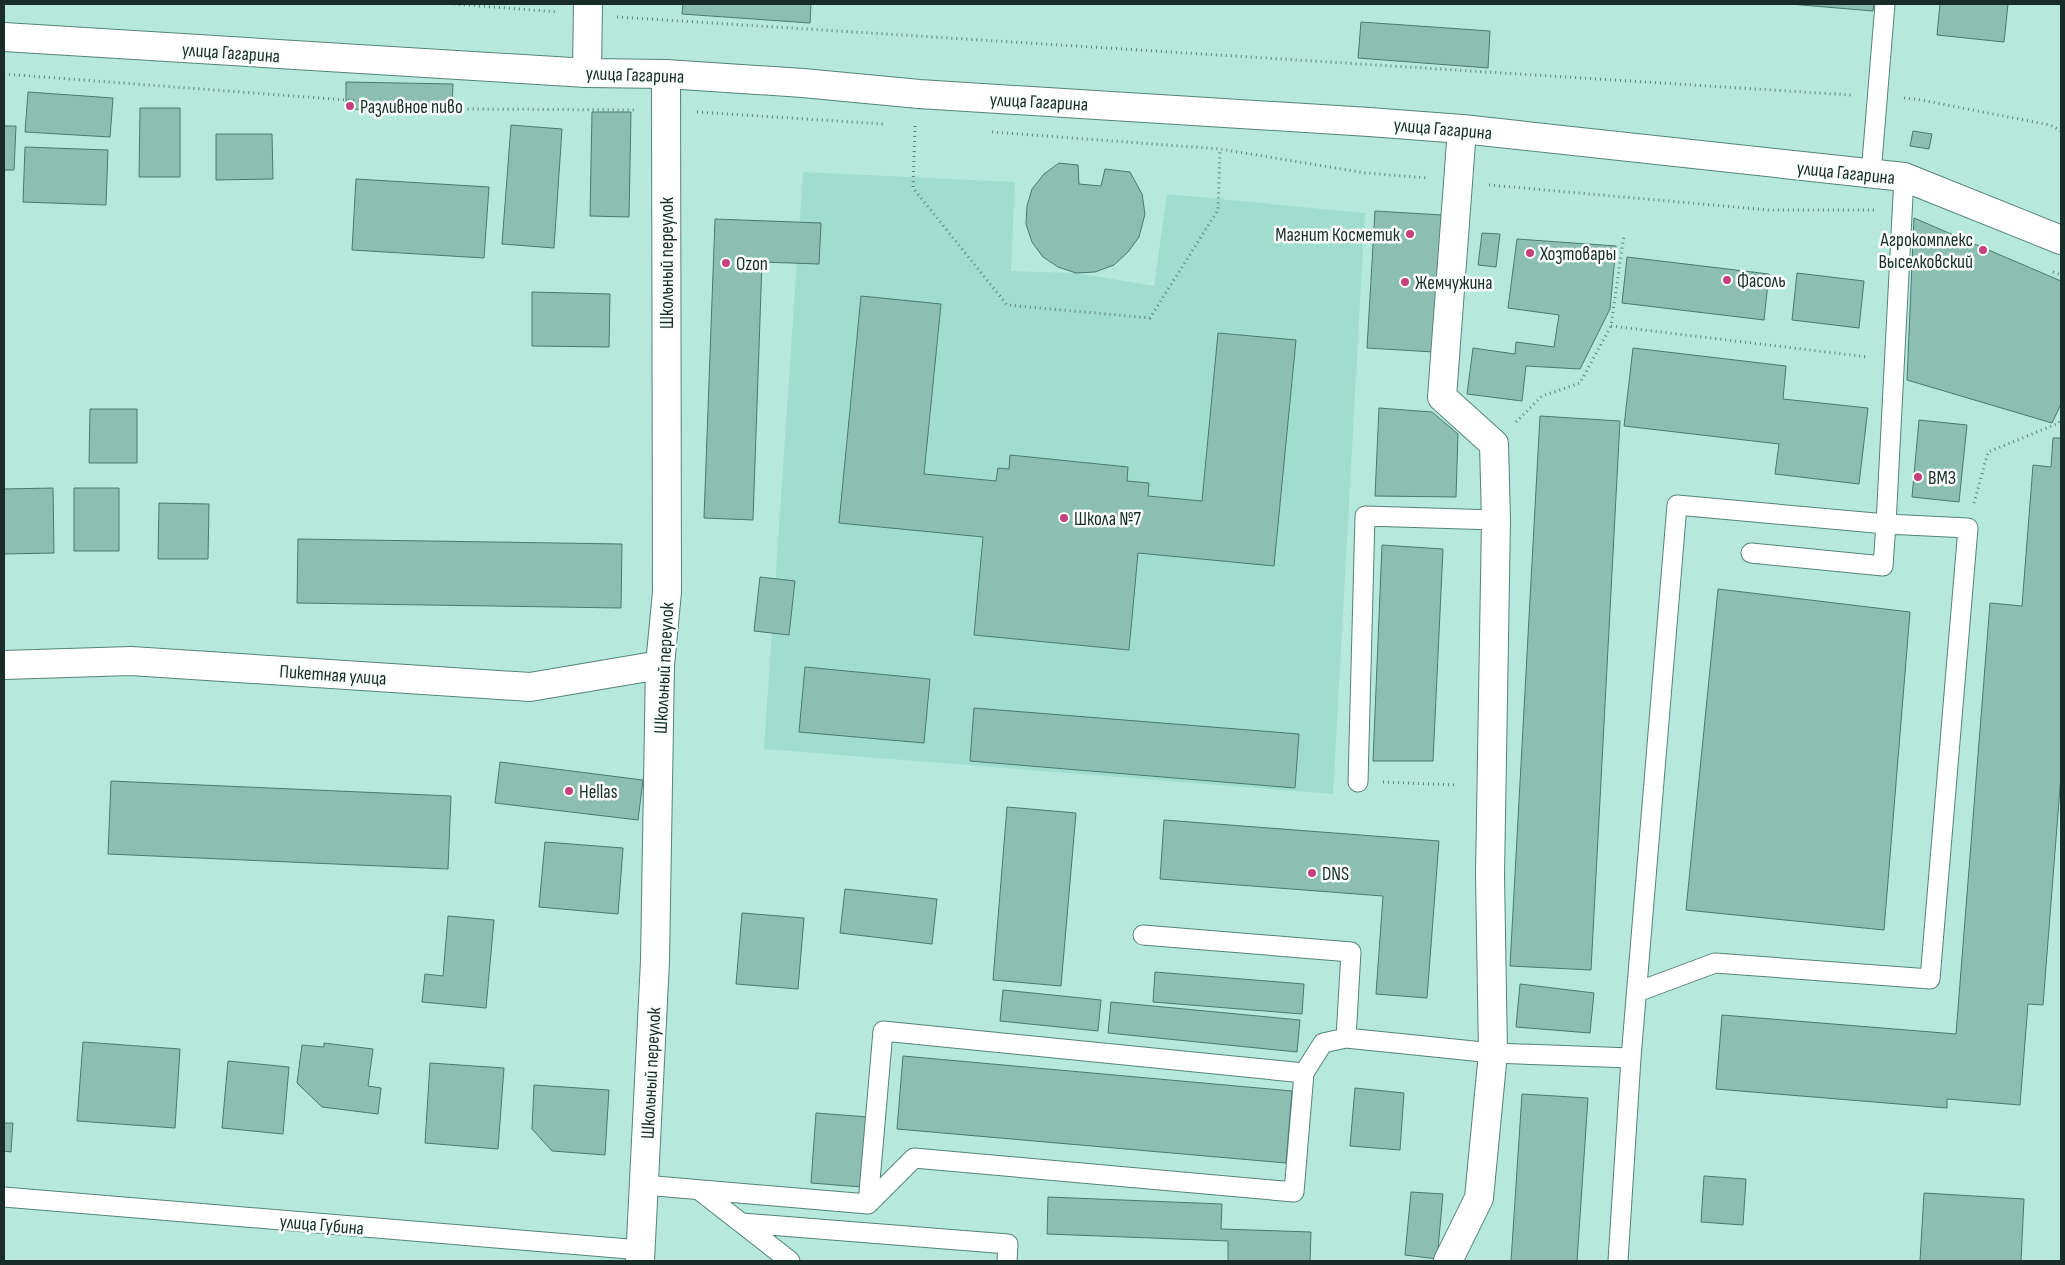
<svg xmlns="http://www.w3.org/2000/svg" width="2065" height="1265" font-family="'Sofia Sans Condensed',sans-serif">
<rect width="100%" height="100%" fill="#b6e9dc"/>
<path fill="#a1ddcf" d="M803,172L1015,182L1011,271L1076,273L1154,286L1167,194L1365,213L1333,794L764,749Z"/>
<path fill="#8cbeb2" stroke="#4a7a6e" d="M683,4H811L810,23L682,14Z
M1790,4H1874L1873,11Z
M1940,4H2008L2004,42L1937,35Z
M1361,22L1490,31L1488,68L1358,58Z
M346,82L453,84L452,111L346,109Z
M28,92L113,98L110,137L25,132Z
M140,108H180V177H139Z
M592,112H631L629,217L590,216Z
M511,125L562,129L554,248L502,244Z
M4,126H16L14,170H4Z
M1913,131L1932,134L1929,149L1910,146Z
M216,134H272L273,179L216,180Z
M25,147L108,150L106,205L23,202Z
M1059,163L1078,165L1079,184L1101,186L1105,169L1130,172L1142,194L1145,214L1139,237L1128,252L1114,265L1095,272L1076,273L1058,267L1043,257L1032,242L1026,224L1027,206L1032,189L1044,174Z
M356,179L489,187L484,258L352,250Z
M1375,211L1442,215L1434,352L1367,348Z
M1914,218L2061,281V404L2052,423L1907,380Z
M715,219L821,223L819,264L762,262L753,520L704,518Z
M1482,233L1500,234L1496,267L1478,265Z
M1517,239L1616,246L1610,309L1580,369L1526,366L1522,401L1467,394L1473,348L1515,354L1516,342L1554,347L1559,315L1508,308Z
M1627,257L1769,274L1764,320L1622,303Z
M1797,273L1864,281L1859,328L1792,320Z
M532,292L610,294L609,347L532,346Z
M861,296L941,304L924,474L996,481L998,468L1009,469L1010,455L1128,467L1127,481L1149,483L1148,496L1202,501L1218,333L1296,340L1274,566L1138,553L1129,650L974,635L983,537L839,523Z
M1633,348L1786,366L1783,399L1868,408L1859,484L1775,474L1779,444L1624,426Z
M1379,408L1432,412L1458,434L1456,497L1375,496Z
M90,409H137V463H89Z
M1540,416L1620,421L1591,970L1510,966Z
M1919,420L1967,425L1959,502L1912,497Z
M2053,438H2061V775L2043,1005L2028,1004L2020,1105L1947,1099V1108L1716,1089L1722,1015L1956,1034L1990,603L2022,606L2033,465L2051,467Z
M53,488L54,553L4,554V489Z
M74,488H119V551H74Z
M159,503L209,504L208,559H158Z
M298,539L622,544L621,608L297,603Z
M1382,545L1443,549L1433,761H1373Z
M760,577L795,581L789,635L754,631Z
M1718,589L1910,612L1884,930L1686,910Z
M805,667L930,679L924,743L799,732Z
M974,708L1299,734L1295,788L970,761Z
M500,762L643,780L638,820L495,803Z
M111,781L451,796L448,869L108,854Z
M1007,807L1076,813L1061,986L993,980Z
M1164,820L1439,841L1427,998L1376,994L1383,896L1160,879Z
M545,842L623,848L618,914L539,907Z
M845,889L937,899L932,944L840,933Z
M742,913L804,918L798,989L736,984Z
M448,916L494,920L486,1008L422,1002L425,974L443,976Z
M1155,972L1304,984L1302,1014L1153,1002Z
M1520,984L1594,993L1590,1033L1516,1027Z
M1003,990L1101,1000L1098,1031L1000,1021Z
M1111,1002L1300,1020L1297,1052L1108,1033Z
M83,1042L180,1049L175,1128L77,1121Z
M324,1043L373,1049L368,1086L381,1088L378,1114L322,1107L297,1083L302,1045L324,1047Z
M903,1056L1292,1091L1286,1163L897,1129Z
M228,1061L289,1067L283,1134L222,1128Z
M430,1063L504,1068L498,1149L425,1143Z
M534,1085L609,1090L605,1155L552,1151L532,1129Z
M1355,1088L1404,1093L1400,1150L1350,1146Z
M1522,1094L1588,1098L1577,1261H1511Z
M816,1113L868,1117L862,1187L811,1183Z
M4,1123H13L11,1152L4,1151Z
M1704,1176L1746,1179L1743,1225L1701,1222Z
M1411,1192L1443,1194L1437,1259L1405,1255Z
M1924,1193L2024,1199L2021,1261H1920Z
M1048,1197L1222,1204L1221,1229L1311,1232L1310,1261H1228V1241L1047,1234Z"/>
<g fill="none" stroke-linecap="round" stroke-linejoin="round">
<defs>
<path id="lane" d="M1871,174L1885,4
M1358,782L1365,516L1496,520
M1143,935L1351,952L1346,1038L1493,1053L1631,1058
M1637,992L1715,963L1930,979L1968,528L1886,524L1883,566L1751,553
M1304,1073L1323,1043L1346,1038
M644,1185L868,1204L914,1158L1294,1192L1304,1073L883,1031L868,1204
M699,1190L790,1261
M4,1197L641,1250
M742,1223L1008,1244L1007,1261
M1618,1261L1631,1058L1677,505L1886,524L1904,177"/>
<path id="street" d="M587,73L588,4
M4,665L131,661L530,687L660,665
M640,1261L655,961L660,665L667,592L666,74
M1448,1261L1479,1198L1493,1053L1490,875L1496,520L1494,444L1442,397L1462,129"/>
<path id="secondary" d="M4,37L587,73L666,74L803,83L919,94L1369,122L1462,129L1904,177L2061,240"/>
</defs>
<use href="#lane" stroke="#548479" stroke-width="21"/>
<use href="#street" stroke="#548479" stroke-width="30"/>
<use href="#secondary" stroke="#548479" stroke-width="30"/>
<path stroke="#60827a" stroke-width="3" stroke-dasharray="1 4" stroke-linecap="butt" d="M454,4L558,12
M617,17L1851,95
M4,74L465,109L636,110
M1904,98L1921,100L2050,125L2061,131
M697,112L883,124
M915,126L913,188L1007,305L1150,318L1218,210L1220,149
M992,132L1220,149L1366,173L1428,178
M1489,185L1769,210H1876
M2053,272L2061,275
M1611,326L1868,357
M1516,422L1542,396L1580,383L1611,326L1624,235
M1974,503L1988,452L2059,423L2061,419
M1383,782L1456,785"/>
<use href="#lane" stroke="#fff" stroke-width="19"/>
<use href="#street" stroke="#fff" stroke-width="28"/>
<use href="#secondary" stroke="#fff" stroke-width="28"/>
</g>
<g fill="#c8407b" stroke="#fafffd" stroke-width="2">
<circle cx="350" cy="106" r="5"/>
<circle cx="1410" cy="234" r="5"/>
<circle cx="1983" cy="250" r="5"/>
<circle cx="1530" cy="253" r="5"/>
<circle cx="726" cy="263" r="5"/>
<circle cx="1727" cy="280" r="5"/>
<circle cx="1405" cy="282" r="5"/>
<circle cx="1918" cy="477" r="5"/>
<circle cx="1064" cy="518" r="5"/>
<circle cx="569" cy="791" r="5"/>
<circle cx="1312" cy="873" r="5"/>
</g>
<g text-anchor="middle" stroke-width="5" stroke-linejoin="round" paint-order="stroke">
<g font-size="19" fill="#182c28" stroke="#fafffd">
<text transform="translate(231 52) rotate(4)" y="7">улица Гагарина</text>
<text transform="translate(635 74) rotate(2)" y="7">улица Гагарина</text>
<text transform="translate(1039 101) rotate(3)" y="7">улица Гагарина</text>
<text transform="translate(1443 128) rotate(5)" y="7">улица Гагарина</text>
<text transform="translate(1846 172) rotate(6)" y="7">улица Гагарина</text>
<text transform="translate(666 263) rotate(-90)" y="7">Школьный переулок</text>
<text transform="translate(663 668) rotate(-87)" y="7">Школьный переулок</text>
<text transform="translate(333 674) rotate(4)" y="7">Пикетная улица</text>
<text transform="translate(650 1073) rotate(-87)" y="7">Школьный переулок</text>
<text transform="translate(322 1224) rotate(5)" y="7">улица Губина</text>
</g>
<g font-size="19" fill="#182c28" stroke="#fafffd" text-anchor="start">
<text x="360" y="113">Разливное пиво</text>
<text x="1400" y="241" text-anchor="end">Магнит Косметик</text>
<text x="1973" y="246" text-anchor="end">Агрокомплекс<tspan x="1973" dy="22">Выселковский</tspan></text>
<text x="1540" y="260">Хозтовары</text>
<text x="736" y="270">Ozon</text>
<text x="1737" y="287">Фасоль</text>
<text x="1415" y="289">Жемчужина</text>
<text x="1928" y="484">ВМЗ</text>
<text x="1074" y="525">Школа №7</text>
<text x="579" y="798">Hellas</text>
<text x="1322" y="880">DNS</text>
</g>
</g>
<rect width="2065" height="1265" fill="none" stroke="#182c28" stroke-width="10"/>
</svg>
